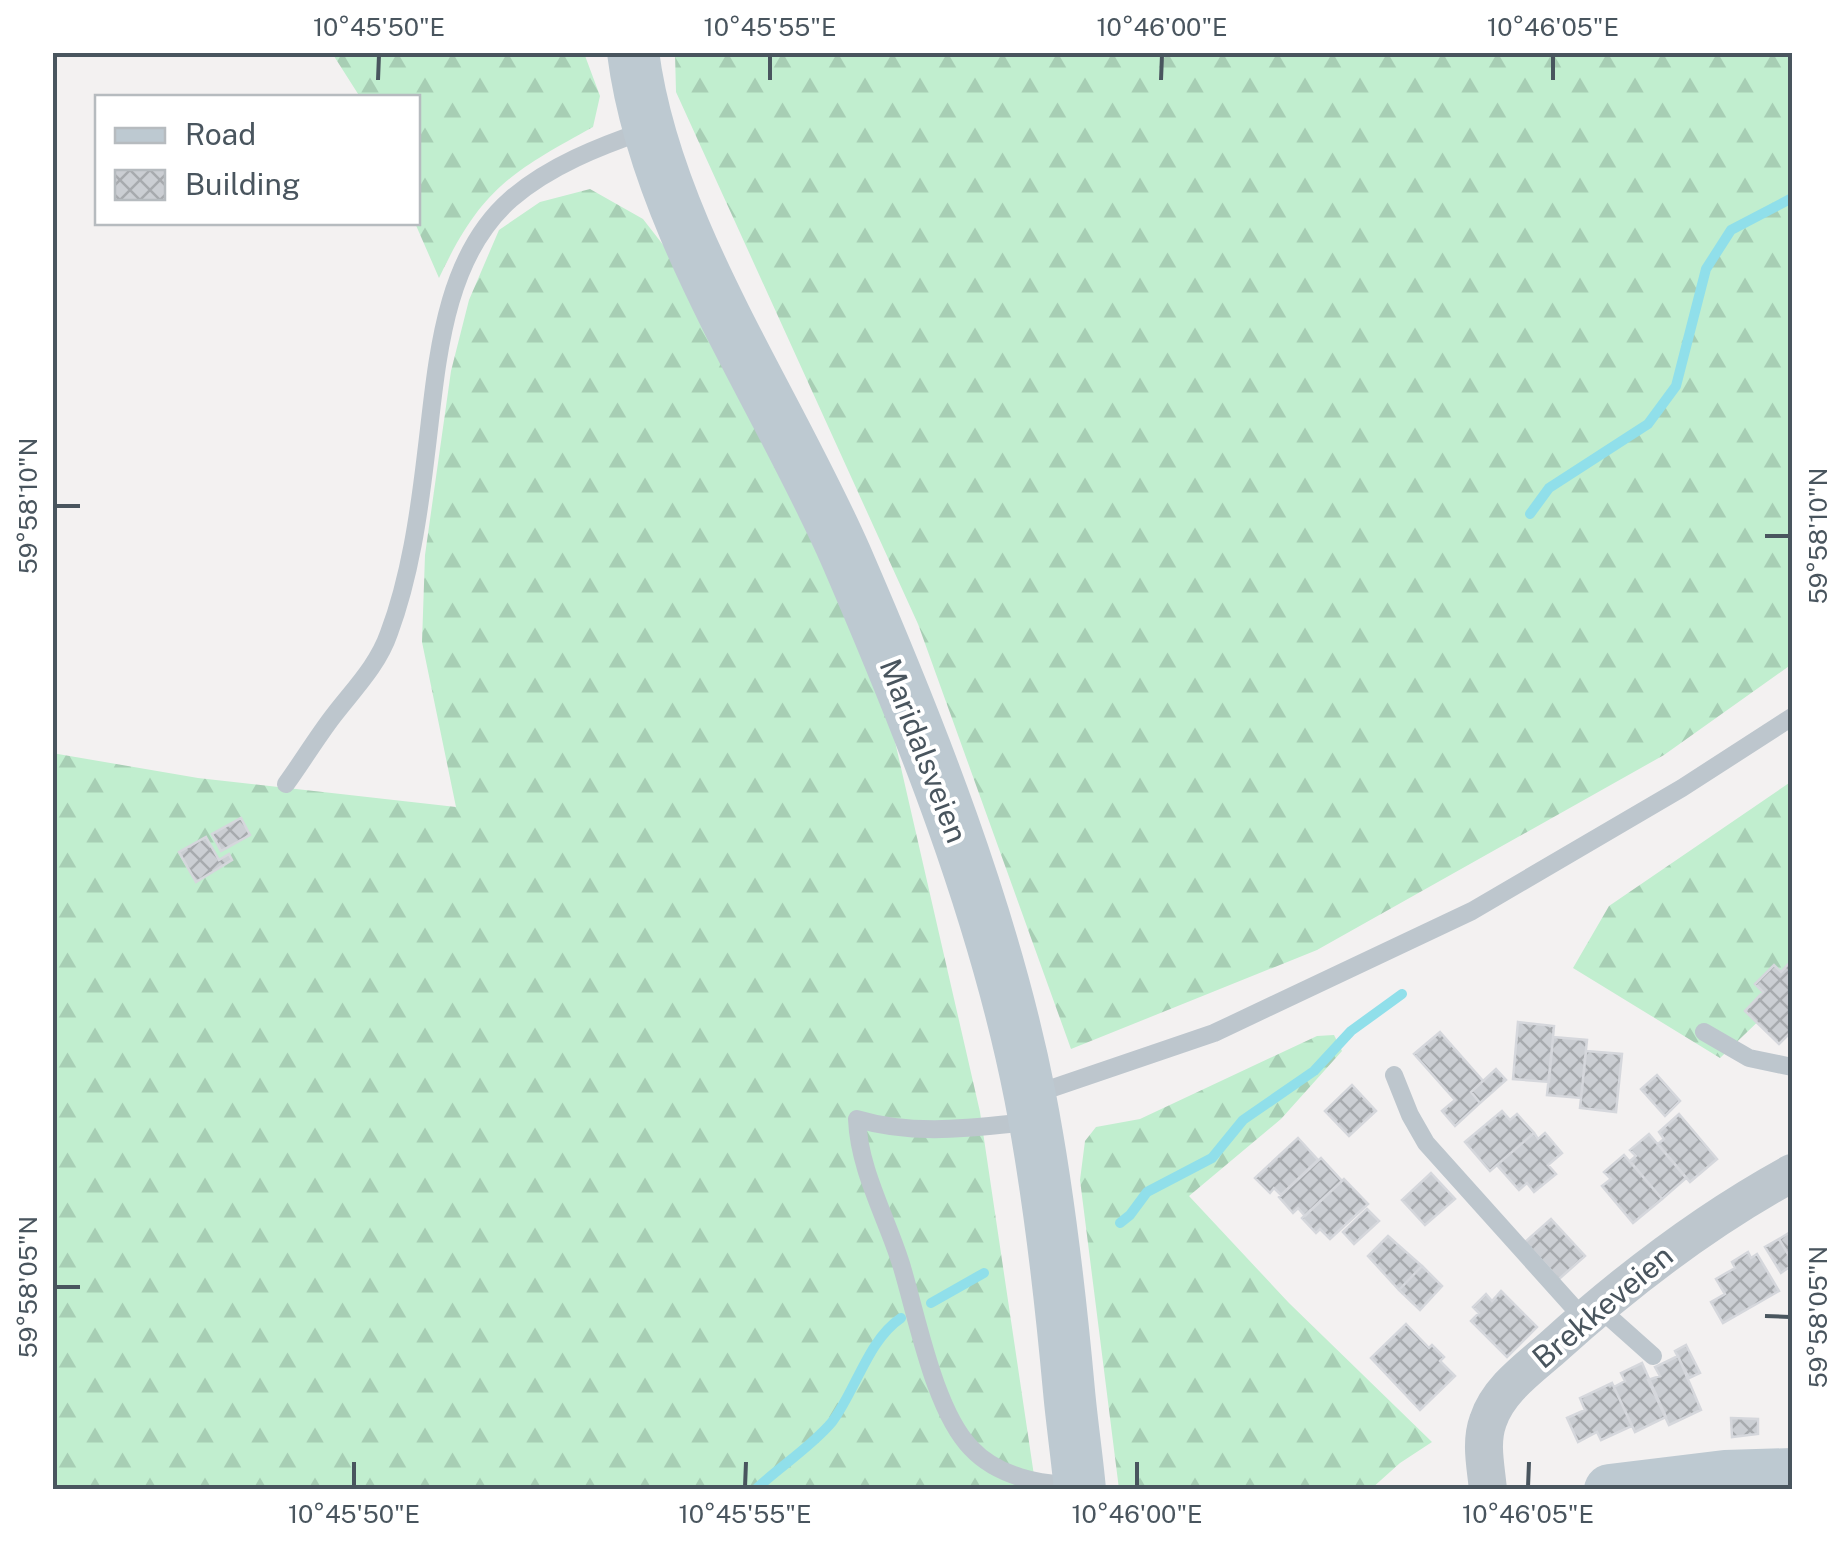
<svg xmlns="http://www.w3.org/2000/svg" width="1845" height="1542" font-family="'Public Sans',sans-serif">
<defs>
<pattern id="forest-firs" width="22" height="20" patternUnits="userSpaceOnUse" patternTransform="scale(2.5)"><rect width="22" height="20" fill="#c1eecf"/><path d="M5 1l3.5 6h-7zM16 11l3.5 6h-7z" fill="#a7ceb4"/></pattern>
<pattern id="building-cross-hatch" width="8" height="8" patternUnits="userSpaceOnUse" patternTransform="scale(2.5)"><rect width="8" height="8" fill="#cbced3"/><path d="M0 0l8 8M0 8l8-8" fill="none" stroke="#a7aaae"/></pattern>
</defs>
<rect width="100%" height="100%" fill="#f3f1f1"/>
<path fill="url(#forest-firs)" d="M332,53H584L600,96L593,127C510,173 481,189 439,278L415,223L418,98L360,97Z
M675,53H1792V664L1664,755L1317,950L1071,1049L918,624L676,92Z
M590,189L643,219L688,277L871,637L980,1112L1036,1489H53L52,753L198,778L456,807L422,642L425,555L451,371L469,300L499,230L540,202Z
M1792,781V989L1720,1058L1573,968L1609,906Z
M1334,1035L1342,1051L1281,1119L1189,1196L1289,1303L1432,1442L1400,1463L1371,1489H1119L1080,1180L1085,1141L1096,1127L1140,1119L1317,1036Z"/>
<g fill="none" stroke-linecap="round" stroke-linejoin="round">
<path stroke="#90dfea" stroke-width="10" d="M1530,514L1549,488L1648,424L1676,386L1706,269L1731,230L1792,198
M1120,1223L1130,1215L1147,1192L1212,1158L1243,1120L1314,1071L1351,1031L1402,994
M931,1303L984,1273
M755,1490C779,1467 811,1447 832,1422C856,1390 868,1340 901,1318"/>
</g>
<path fill="url(#building-cross-hatch)" stroke="#d5d7dc" stroke-width="2.5" d="M241,818L250,835L221,851L212,834Z
M206,837L219,860L229,854L232,860L196,882L179,852Z
M1792,960V1031L1779,1044L1745,1011L1763,992L1755,984L1774,965L1781,972Z
M1518,1022L1554,1026L1549,1082L1513,1079Z
M1440,1032L1483,1081L1471,1092L1480,1103L1455,1126L1442,1111L1455,1100L1414,1054Z
M1553,1037L1587,1040L1581,1098L1547,1095Z
M1586,1051L1622,1054L1616,1112L1580,1108Z
M1496,1069L1506,1080L1480,1103L1471,1092Z
M1657,1075L1680,1101L1665,1116L1641,1089Z
M1352,1085L1376,1111L1349,1136L1325,1111Z
M1502,1111L1510,1120L1517,1114L1534,1133L1490,1171L1465,1142Z
M1679,1114L1717,1159L1690,1182L1658,1144L1664,1139L1659,1132Z
M1534,1133L1538,1139L1545,1133L1562,1153L1548,1165L1556,1174L1534,1192L1527,1183L1519,1190L1497,1165Z
M1649,1134L1686,1178L1662,1199L1630,1161L1636,1156L1630,1150Z
M1298,1138L1318,1160L1281,1195L1274,1188L1270,1193L1255,1178Z
M1624,1155L1662,1199L1633,1223L1602,1186L1611,1179L1604,1172Z
M1321,1158L1342,1181L1305,1216L1298,1208L1293,1213L1279,1197Z
M1431,1173L1455,1199L1425,1225L1402,1200Z
M1344,1179L1368,1204L1330,1239L1320,1229L1316,1233L1302,1218Z
M1367,1209L1379,1221L1354,1244L1343,1232Z
M1551,1219L1585,1256L1559,1279L1525,1242Z
M1792,1231V1261L1779,1239Z
M1388,1236L1422,1266L1399,1290L1368,1256Z
M1779,1239L1792,1261V1265L1781,1273L1765,1247Z
M1748,1252L1751,1258L1757,1254L1779,1291L1723,1323L1711,1302L1725,1294L1716,1279L1735,1268L1732,1262Z
M1422,1266L1442,1286L1420,1310L1399,1290Z
M1501,1291L1537,1327L1507,1357L1471,1321L1479,1313L1473,1307L1486,1294L1492,1301Z
M1406,1324L1429,1348L1432,1345L1444,1357L1440,1361L1455,1376L1420,1410L1371,1358Z
M1686,1345L1700,1373L1689,1378L1675,1351Z
M1678,1356L1701,1410L1669,1425L1648,1380L1660,1376L1655,1367Z
M1642,1363L1666,1417L1635,1432L1614,1387L1625,1381L1621,1373Z
M1612,1383L1632,1426L1601,1440L1597,1432L1578,1442L1567,1418L1585,1410L1580,1398Z
M1731,1418L1758,1419V1434L1732,1437Z"/>
<g fill="none" stroke-linecap="round" stroke-linejoin="round">
<path stroke="#bdc6cd" stroke-width="18" d="M286,784C302,762 317,737 334,715C354,689 378,665 389,633C410,577 419,513 426,454C437,368 441,260 511,199C549,166 600,146 647,130
M1704,1032L1749,1058L1792,1067
M1394,1075L1410,1115L1426,1143L1584,1319
M1035,1094L1214,1033L1472,911L1682,788L1792,717
M1029,1122C970,1128 914,1136 857,1119C859,1170 886,1216 901,1264C917,1316 934,1410 971,1448C996,1475 1041,1487 1076,1483
M1598,1307L1653,1356"/>
<path stroke="#bdc6cd" stroke-width="38" d="M1488,1490C1486,1467 1480,1443 1488,1421C1498,1390 1528,1369 1552,1348C1627,1280 1704,1221 1792,1173"/>
<path stroke="#bdc9d1" stroke-width="52" d="M633,52C655,226 776,396 846,556C920,727 994,913 1030,1096C1049,1194 1060,1292 1069,1391C1072,1424 1077,1457 1080,1490
M1610,1490L1725,1476L1792,1474"/>
</g>
<path fill="none" stroke="#49555e" stroke-width="4" d="M378,80L379,55M770,80V55M1161,80L1162,55M1553,80V55M55,506H80M1765,536H1790M55,1287H80M1765,1316L1790,1317M354,1487V1462M745,1487L746,1462M1137,1487V1462M1528,1487L1529,1462"/>
<g text-anchor="middle" stroke-width="8" stroke-linejoin="round" paint-order="stroke">
<g font-size="30" fill="#49555e" stroke="#fff">
<text transform="translate(923 751) rotate(69)" y="10">Maridalsveien</text>
<text transform="translate(1603 1307) rotate(-40)" y="10">Brekkeveien</text>
</g>
</g>
<rect width="1845" height="1542" fill="none" stroke="#ffffff" stroke-width="110"/>
<rect x="95" y="95" width="325" height="130" fill="#ffffff" stroke="#b6bbbf" stroke-width="2.5"/>
<rect x="115" y="128" width="50" height="15" fill="#bdc9d1" stroke="#b6bbbf" stroke-width="2.5"/>
<text x="185" y="145" font-size="30" fill="#49555e">Road</text>
<rect x="115" y="170" width="50" height="30" fill="url(#building-cross-hatch)" stroke="#b6bbbf" stroke-width="2.5"/>
<text x="185" y="195" font-size="30" fill="#49555e">Building</text>
<rect x="55" y="55" width="1735" height="1432" fill="none" stroke="#49555e" stroke-width="4"/>
<g font-size="25" text-anchor="middle" fill="#49555e">
<text x="379" y="36">10°45'50"E</text>
<text x="770" y="36">10°45'55"E</text>
<text x="1162" y="36">10°46'00"E</text>
<text x="1553" y="36">10°46'05"E</text>
<text transform="translate(28 506) rotate(-90)" y="9">59°58'10"N</text>
<text transform="translate(1818 536) rotate(-90)" y="9">59°58'10"N</text>
<text transform="translate(28 1287) rotate(-90)" y="9">59°58'05"N</text>
<text transform="translate(1818 1317) rotate(-90)" y="9">59°58'05"N</text>
<text x="354" y="1523">10°45'50"E</text>
<text x="745" y="1523">10°45'55"E</text>
<text x="1137" y="1523">10°46'00"E</text>
<text x="1528" y="1523">10°46'05"E</text>
</g>
</svg>
